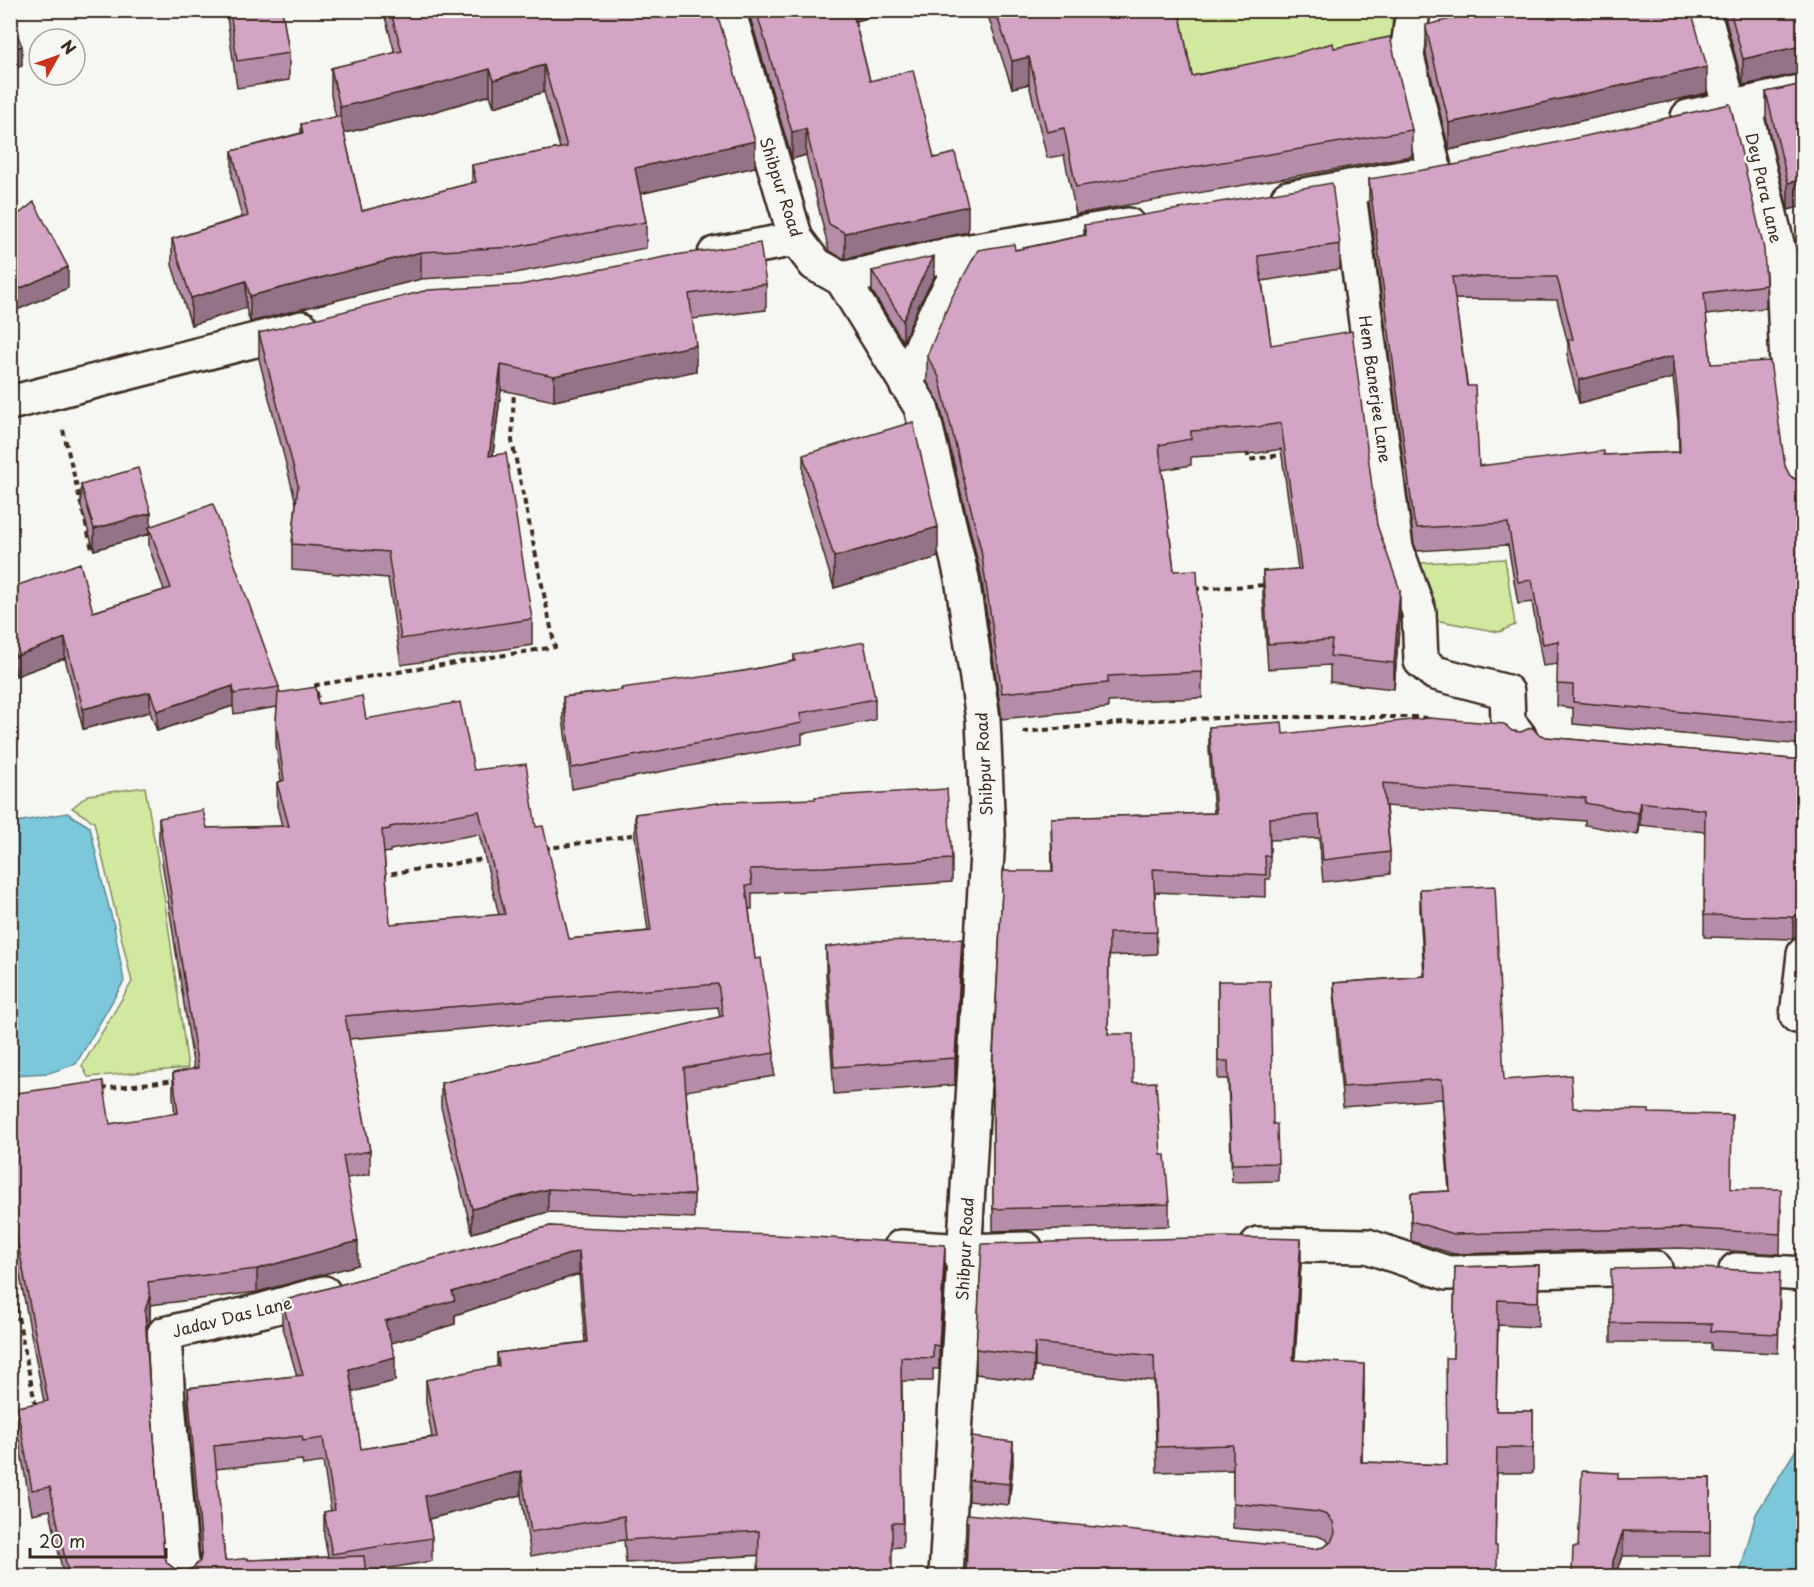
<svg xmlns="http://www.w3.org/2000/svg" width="1814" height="1587" font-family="'Playpen Sans',sans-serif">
<rect width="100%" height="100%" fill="#f6f6f2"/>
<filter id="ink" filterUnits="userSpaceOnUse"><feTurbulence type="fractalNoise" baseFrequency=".0167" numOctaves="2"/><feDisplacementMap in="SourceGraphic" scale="12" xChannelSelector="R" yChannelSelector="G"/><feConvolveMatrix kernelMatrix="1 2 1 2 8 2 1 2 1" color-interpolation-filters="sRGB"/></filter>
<g filter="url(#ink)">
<path fill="#d0e99f" stroke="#868a5e" stroke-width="1.5" d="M1191,10L1393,11L1390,54L1195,100L1180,13Z
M1505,559L1515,625L1499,632L1435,620L1420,563Z
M145,787L164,896L188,1068L88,1077L82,1066L132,982L94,822L72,808L88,795Z"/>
<path fill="#7bc8da" stroke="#61898f" stroke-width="1.5" d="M67,813L90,827L103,885L114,926L124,981L76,1064L49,1073L11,1075V823Z
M1800,1443L1804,1444L1803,1576H1739L1756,1514Z"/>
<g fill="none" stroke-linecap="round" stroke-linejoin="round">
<defs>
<path id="minor" d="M728,10L796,239L815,264L842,279L921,407L962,578L983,719L988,835L946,1576
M1413,10L1407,56L1435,172
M1703,10L1730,108
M1744,105L1783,269L1787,367L1804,486
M1688,117L1804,91
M1348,187L1396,548L1419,612L1421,661L1435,673L1507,692L1508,722L1519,736
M1288,198L1412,176
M715,254L796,239
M842,279L952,254L1128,225
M906,384L934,316L970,251
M10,403L302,328
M1797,1016L1804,954
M1258,1244L1367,1246L1447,1273L1655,1268
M901,1247L965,1251L1026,1249
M1736,1270L1804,1274
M183,1576L168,1402L164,1334L264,1310L324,1293"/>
</defs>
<use href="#minor" stroke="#3b2a1e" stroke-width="38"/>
<path stroke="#3b2a1e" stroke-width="4" stroke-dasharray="6 4.5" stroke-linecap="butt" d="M63,430L92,549
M1247,451L1249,460L1286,454
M1194,589L1268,585
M319,708L316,685L555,647L512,441L514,388
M1023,732L1155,720L1251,717H1419L1432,719
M544,849L638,834
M381,875L490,858
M101,1089L176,1080
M10,1276L36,1408"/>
<use href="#minor" stroke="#f6f6f2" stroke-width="33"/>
</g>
<path fill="#b68da9" stroke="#3b2a1e" stroke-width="1.5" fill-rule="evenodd" d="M226,10H282L289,53V80L237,88Z
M383,10H716L755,167L640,194L646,222V248L515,273L421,279L250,322L246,308L191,325L172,265V239L242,217L232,178V151L301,133V124L336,117L331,95V68L395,53ZM544,92L560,148L472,165V183L362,211L344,133L426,114L490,95L494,107Z
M748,10H900L855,21L870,81L934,158L968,232L845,259L829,251L806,155L792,159Z
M986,10H1186L1179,12L1192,76L1334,48L1412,130V156L1076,214L1064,155L1047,158L1029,84L1012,88Z
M1447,10H1576L1578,18L1707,93L1449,150L1426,55V28L1449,20Z
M1723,10H1803V73H1801L1743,85Z
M1803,84V206L1788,210L1766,118V92Z
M1369,179L1766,285V308L1706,315L1711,364L1785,466L1790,476L1798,481L1803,482V745L1573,724V708L1557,706L1558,664L1543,666L1532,602L1518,604L1508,545L1417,551L1414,544L1369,202ZM1455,299L1557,300L1568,344V362L1579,403L1673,378L1678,420L1679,452L1604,455L1479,466Z
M1084,225L1340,244V269L1262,281L1271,345L1377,525L1400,616L1394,689L1330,682V665L1268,669L1263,597V571L1298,569L1281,449L1258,453L1191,457V465L1162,470L1174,571L1202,672V698L1108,702V708L1002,719L981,575L939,402L927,382V356L1015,250L1084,235Z
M872,271L934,277L918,307L903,342L872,291Z
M766,284V310L692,319L696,371L554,401L501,390L493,455L532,619V645L401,665L388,578L292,570V544L296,503L259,359V333Z
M803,455L938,557L834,588L803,485Z
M81,485L151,527L279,687V693L318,704L366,719L474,770L536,827L569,939L648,931L635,837V814L952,859V882L824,891L752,893V909H749L755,959L774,1053V1076L686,1091L694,1195V1218L548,1212L472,1233L441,1107V1083L720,1017L718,1007L349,1039L370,1151V1174L347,1178L358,1265L257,1292L150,1305V1322L147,1327L149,1380L164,1554L167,1563L175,1569L185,1571L193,1568L200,1561V1558L188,1412V1388L297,1376L282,1324V1301L550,1226L945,1269L939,1369H933V1381H902L903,1547L626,1563L624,1540L531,1556L521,1495L429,1519L432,1538V1561L366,1572L63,1574L50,1510L32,1514L17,1431V1407L44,1402L10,1224V1094L110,1124L175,1114L173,1097V1073L194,1069L159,842V818L207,828L282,826L277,806V783L281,781L276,745V722L277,707L234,714L233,706L157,731L150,712L83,729L65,658L16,676L10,661V588L93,612L164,590L149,547V534L94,550L81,506ZM479,834L499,915L390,924L384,853L390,852V850ZM579,1274L585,1342L497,1353V1367L426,1380V1403L432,1437L361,1449L352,1392L395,1381L391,1343L455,1324V1315ZM302,1460L303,1465L323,1462L331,1511L324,1512V1536L328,1557L225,1561L216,1469Z
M794,655L875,699V720L802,734V744L572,789L563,718V697L621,690L744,671L794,661Z
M1209,727L1283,734L1512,731L1538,734L1546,737L1802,760L1801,936L1793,939L1704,937L1705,832L1640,825L1638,835L1585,825V821L1386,806L1390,852V874L1323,882L1319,838L1270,840V879H1266V897L1155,892L1157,954L1109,956L1108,1034L1133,1083L1161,1155L1169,1204V1226L993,1231V1060L1052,871L1051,818L1214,813L1209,749Z
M1420,889L1504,1080L1573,1108L1649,1113L1731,1189L1781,1209L1780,1254L1680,1248L1454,1254L1411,1241V1193L1449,1191L1442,1099L1343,1107L1334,1003V983L1424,976L1420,909Z
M826,947L962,966L955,1085L834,1094L826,974Z
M1218,981L1273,1124L1278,1163V1181L1232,1182L1228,1079H1218Z
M1301,1263L1295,1360L1364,1389L1362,1462L1447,1465L1453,1358L1455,1267L1539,1265L1538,1327L1498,1325L1496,1411H1533V1473H1497L1495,1546L1497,1576L966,1547V1522L1314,1549L1324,1547L1329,1543L1327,1540L1318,1536L1233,1528V1470L1157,1472L1154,1381L1035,1367L1034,1381L976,1374V1349Z
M1780,1291L1778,1353L1711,1350V1343L1611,1342V1323Z
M1013,1463L1009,1505L969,1501V1480Z
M1710,1478V1556H1623L1616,1576H1572L1578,1547L1618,1479Z"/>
<path fill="#947389" stroke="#3b2a1e" stroke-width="1.5" d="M848,10H900L848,23Z
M22,46V66L10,70V50Z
M1801,46V73L1743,85V59Z
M1029,57V84L1012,88V61Z
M544,65V92L494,107V80Z
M1707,67V93L1449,150V123Z
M490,69V95L426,114L340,134V107Z
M806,129V155L792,159V132Z
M755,141V167L635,195V168Z
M1803,179V206L1788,210V183Z
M968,206V232L845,259V233Z
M421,252V279L250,322V296Z
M934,256V277L918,307L903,342V321L918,286Z
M68,267V288L10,313V293Z
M246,281V308L191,325V298Z
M696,345V371L554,401V376Z
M1673,356V378L1579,403V380Z
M501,365V390L489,482V456Z
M151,513V534L149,527V534L94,550V529Z
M938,527V557L834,588V557Z
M1400,590V616L1394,689V663Z
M65,638V658L16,676V656Z
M233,686V706L157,731V711Z
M150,692V712L83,729V709Z
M1640,802V825L1638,835V813Z
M1803,865L1801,936L1793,939V917Z
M962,939V966L955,1085V1058Z
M548,1189V1212L472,1233V1209Z
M1301,1239V1263L1293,1385V1360Z
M358,1241V1265L257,1292V1269Z
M945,1245V1269L939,1369V1346Z
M579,1251V1274L455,1315V1324L385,1345V1321L452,1292Z
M150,1298V1322L147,1327L145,1311L147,1304Z
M1035,1343V1367L1034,1381V1356Z
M395,1357V1381L349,1393V1369Z
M1364,1364V1389L1361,1487V1462Z
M1013,1442V1463L1009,1505V1484Z
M521,1471V1495L425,1520V1496Z
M1623,1531V1556L1616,1576H1612L1613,1561Z"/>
<path fill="#d4a4c4" stroke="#3b2a1e" stroke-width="1.5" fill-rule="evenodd" d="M230,10H282L289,53L237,61Z
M390,10H716L755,141L635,168L646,222L515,247L421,252L250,296L246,281L191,298L172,239L248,216L232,151L303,133L301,124L340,116L362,211L476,182L472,165L567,147L544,65L494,80L490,69L426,87L340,107L331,68L402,51Z
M756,10H852L870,81L913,70L934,158L955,153L968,206L845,233L829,224L806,129L792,132Z
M995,10H1179L1192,76L1300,53V52L1333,43L1334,48L1390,37L1412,130L1076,187L1064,128L1047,132L1029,57L1012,61Z
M1453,10H1576L1578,18L1602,10H1691L1707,67L1449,123L1426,28V25L1455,18Z
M1730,10H1803V46H1801L1743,59Z
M10,16L22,46L10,50Z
M1803,84V179L1788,183L1766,92Z
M1730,104L1764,249L1766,285L1704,293L1711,364L1770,361L1785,466L1790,476L1798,481L1803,482V723L1573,702V685L1557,684L1558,641L1543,644L1532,580L1518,582L1508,523L1417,528L1414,521L1369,179L1459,164ZM1452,277H1557L1573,339L1568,340L1579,380L1673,356L1678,398L1680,452L1604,455V451L1479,466L1475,386H1467Z
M1332,183L1340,244L1258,256L1271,345L1352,331L1377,525L1400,590L1394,663L1330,656L1332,640L1268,644L1263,571L1301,569L1281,423L1258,427L1191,431V439L1159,445L1174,571L1197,570L1202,672L1108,676V683L1002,693L981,550L939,377L927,356L951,299L978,250L1014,244L1015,250L1086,235L1084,225Z
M34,202L68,267L10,293V221Z
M760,243L766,284L689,294L696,345L554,376L501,365L489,456L506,453L532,619L401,639L388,552L292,544L298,485L259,333L428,290L520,285L675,255Z
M934,256L918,286L903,321L872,271Z
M913,422L938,527L834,557L803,455Z
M138,468L151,513L94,529L81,485Z
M213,504L279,687L234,694L233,686L157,711L150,692L83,709L65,638L16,656L10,641V588L80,563L93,612L171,588L149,527Z
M864,642L875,699L800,713L802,723L572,768L563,697L622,690L621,688L744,671L795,661L794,655Z
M316,687L318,704L362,696L366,719L460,702L474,770L526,764L536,827L543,826L569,939L651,931L635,814L725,802L815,799V797L947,789L952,859L824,867L750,869L752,885L746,886L755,959L761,958L774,1053L684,1068L694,1195L548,1189L472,1209L441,1083L723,1016L718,984L345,1016L370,1151L343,1156L358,1241L257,1269L148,1282L150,1298L147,1304L145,1311L149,1380L164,1554L167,1563L175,1569L185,1571L193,1568L200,1561L202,1551L188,1388L303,1375L282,1301L550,1226L798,1236L945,1245L939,1346L933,1345V1358L901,1357L903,1523H892V1576H758L759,1531L626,1540L624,1516L531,1532L521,1471L425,1496L432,1538L332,1554L324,1512L335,1510L323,1438L303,1441L302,1436L214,1446L225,1561L248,1558V1560L364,1556L366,1576H48L68,1573L50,1487L32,1490L17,1407L48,1401L10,1201V1094L103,1081L110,1124L178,1113L173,1073L198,1068L159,818L203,810L207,828L289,826L277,783L284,780L276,722L278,693ZM479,811L505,914L390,924L382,830L390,829V827ZM579,1251L587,1342L497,1353L499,1366L426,1380L437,1437L361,1449L349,1369L395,1357L385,1321L455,1300L452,1292Z
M1429,718L1504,724L1512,731L1521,732L1532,727L1538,734L1546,737L1803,760V865L1801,914L1793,917L1704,915L1705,810L1640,802L1638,813L1585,803L1586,798L1383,783L1390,852L1323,860L1319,815L1269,818L1270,856H1265L1266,875L1153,869L1157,932L1109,933L1108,1034H1133V1083L1156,1082L1161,1155H1165L1169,1204L993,1209V1060L1003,871H1053L1051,818L1216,813L1209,727L1282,722L1283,734Z
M1495,886L1504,1080L1571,1075L1573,1108L1649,1110V1113L1732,1115L1731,1189H1781L1780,1234L1680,1228L1454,1234L1411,1221V1193L1450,1191L1442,1079L1343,1087L1334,983L1425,976L1420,889Z
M962,939L955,1058L834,1067L826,947L874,941Z
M1218,981H1270L1273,1124H1277L1278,1163L1232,1164L1228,1061H1218Z
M1226,1237L1301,1239L1293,1360L1364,1364L1361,1462L1447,1465L1446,1358H1453L1455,1267L1539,1265L1538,1302L1498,1300L1496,1411H1533V1448H1497L1495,1546H1497V1576H966L968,1522H966L967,1514L1314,1549L1324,1547L1331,1542L1335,1533L1333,1522L1327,1515L1318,1512L1233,1503V1445L1157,1447L1154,1356L1035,1343L1034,1356L976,1349L982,1244Z
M1680,1267L1780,1272L1778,1334L1711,1331L1712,1324L1611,1323V1269Z
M972,1437L1013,1442L1009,1484L969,1480Z
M1582,1471L1618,1473V1479L1710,1478V1532L1623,1531L1613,1561L1612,1576H1572L1573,1547H1578Z"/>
</g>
<g text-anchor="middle" stroke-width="5" stroke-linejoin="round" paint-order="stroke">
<g font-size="16" fill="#3b2a1e" stroke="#f6f6f2">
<text transform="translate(781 187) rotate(72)" y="6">Shibpur Road</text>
<text transform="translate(1764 188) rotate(77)" y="6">Dey Para Lane</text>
<text transform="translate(1375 389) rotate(82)" y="6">Hem Banerjee Lane</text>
<text transform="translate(984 764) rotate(-93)" y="6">Shibpur Road</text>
<text transform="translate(965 1249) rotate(-87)" y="6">Shibpur Road</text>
<text transform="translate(232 1317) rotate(-14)" y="6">Jadav Das Lane</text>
</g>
</g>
<rect width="1814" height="1587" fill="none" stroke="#f6f6f2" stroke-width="36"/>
<rect x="18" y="18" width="1778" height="1551" fill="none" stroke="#3b2a1e" stroke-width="2" filter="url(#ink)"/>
<g transform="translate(57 57) rotate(50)"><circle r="28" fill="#f6f6f2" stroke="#aba49d" stroke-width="1.5"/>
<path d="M0-4.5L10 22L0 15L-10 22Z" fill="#c8321e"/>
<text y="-9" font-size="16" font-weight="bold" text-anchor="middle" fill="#3b2a1e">N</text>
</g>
<path d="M30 1548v9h136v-9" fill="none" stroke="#3b2a1e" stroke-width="3"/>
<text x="39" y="1548" font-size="18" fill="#3b2a1e" stroke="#f6f6f2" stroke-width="4.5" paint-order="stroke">20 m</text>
</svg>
